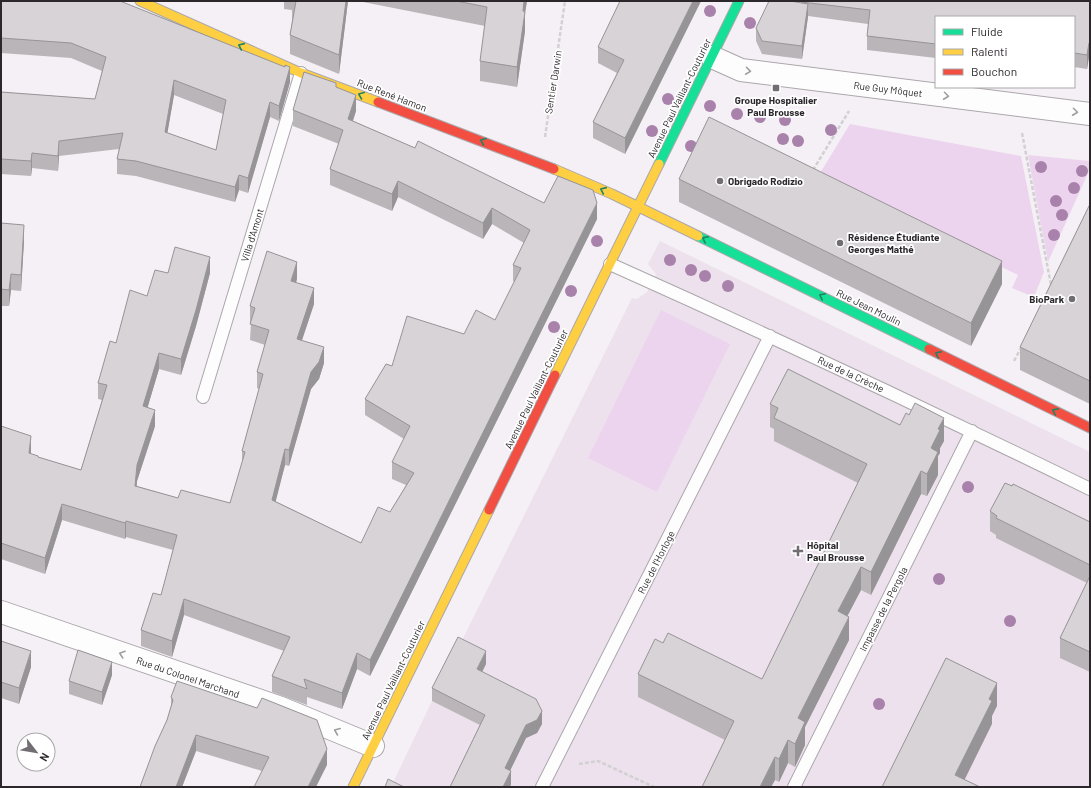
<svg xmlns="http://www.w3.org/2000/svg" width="1091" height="788" font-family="Barlow,sans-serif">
<rect width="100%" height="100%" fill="#f5f0f5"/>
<path fill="#ece1ec" d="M660,241L1090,452V787H391L432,701L632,298L637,299L647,292L652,283L656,274L648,264Z"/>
<path fill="#edd4ee" d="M850,124L1021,156L1044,272L1034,297L1012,288L1018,275L817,178Z
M1028,155L1090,161V169L1048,262Z
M661,310L730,344L657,492L588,458Z"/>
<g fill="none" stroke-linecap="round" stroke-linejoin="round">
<defs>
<path id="lane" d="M610,264C771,336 931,411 1090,489
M203,397L301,73
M542,787L770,336
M794,787L972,431"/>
<path id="street" d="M712,57L741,70L1090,114
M1,612L281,708L373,746"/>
<path id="fast" d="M659,164L739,1
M698,236L929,349"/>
<path id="slow" d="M140,1L301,73L378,102
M554,169L612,194L698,236
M555,375L659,164
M353,787L489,510"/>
<path id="jam" d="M378,102L554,169
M929,349L1090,428
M489,510L555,375"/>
</defs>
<use href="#lane" stroke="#aba7ab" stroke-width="14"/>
<use href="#street" stroke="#aba7ab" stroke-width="24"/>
<use href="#fast" stroke="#aba7ab" stroke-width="11"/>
<use href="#slow" stroke="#aba7ab" stroke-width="11"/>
<use href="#jam" stroke="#aba7ab" stroke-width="11"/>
<path stroke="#d2d0d2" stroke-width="2.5" stroke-dasharray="4 2" stroke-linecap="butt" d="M1022,133L1051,285
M545,137L565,1
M813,170L849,111
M1014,361L1021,348
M579,764L598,761L654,787"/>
<use href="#lane" stroke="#fefdfe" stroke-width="12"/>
<use href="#street" stroke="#fefdfe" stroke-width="22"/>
<use href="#fast" stroke="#16e098" stroke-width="9"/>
<use href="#slow" stroke="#ffcf43" stroke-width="9"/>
<use href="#jam" stroke="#f24e42" stroke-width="9"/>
</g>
<g fill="#a982ac">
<circle cx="710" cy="11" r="6"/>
<circle cx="750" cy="23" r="6"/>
<circle cx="668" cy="99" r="6"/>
<circle cx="710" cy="106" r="6"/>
<circle cx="737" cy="114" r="6"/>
<circle cx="760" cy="117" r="6"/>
<circle cx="785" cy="120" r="6"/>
<circle cx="831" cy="130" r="6"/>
<circle cx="652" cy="131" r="6"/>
<circle cx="783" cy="139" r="6"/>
<circle cx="798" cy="141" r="6"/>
<circle cx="691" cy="146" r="6"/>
<circle cx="1041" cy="167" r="6"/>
<circle cx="1082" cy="171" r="6"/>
<circle cx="1074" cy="188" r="6"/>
<circle cx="1056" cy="201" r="6"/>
<circle cx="1062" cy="215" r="6"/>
<circle cx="1054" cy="235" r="6"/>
<circle cx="597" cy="241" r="6"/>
<circle cx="670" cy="260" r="6"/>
<circle cx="691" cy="270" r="6"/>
<circle cx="705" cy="276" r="6"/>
<circle cx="728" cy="286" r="6"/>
<circle cx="571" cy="291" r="6"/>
<circle cx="554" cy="327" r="6"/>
<circle cx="968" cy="487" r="6"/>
<circle cx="939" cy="579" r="6"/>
<circle cx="1010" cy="621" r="6"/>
<circle cx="879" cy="704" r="6"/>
</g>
<path fill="#b9b5b9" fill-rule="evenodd" d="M1,1L290,82L279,121L270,117L248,193L239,190L235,202L136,176L117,174V159L119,149L59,156L58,171L32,168L31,176L1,174V92L95,99L102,71L71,58L1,53ZM174,95L223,114L216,150L167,133Z
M284,1H348L339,74L290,54V35L292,21V10L284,9Z
M358,1H527L525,13V31L517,87L480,81V61L485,26Z
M701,1L625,154L593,138V122L617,73L598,63V47Z
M801,1H1090V57H1089L1087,69L1074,67V17H936V58L867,50V36L868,24L808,16L802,59L762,54L756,41V28L801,3Z
M336,87L356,111L353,121L415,148L544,203L597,219L370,676L357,669L342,709L307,697V705L272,692V676L284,651L184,615L172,657L141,646V630L161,595L173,550L126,537L125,539L62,520L45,574L1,559V426L31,454L38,457L81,470L102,400L98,399V383L116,343L147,296L168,273H210L196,326L181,375L159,369L147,408L155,426L137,481V486L178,498L230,503L242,463V451L259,389L257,388V372L265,345L250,340L251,323L250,322V306L297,279L296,283L314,304L302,340L324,363L319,379L311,389L289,466L285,465L275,501L361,543L390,512L406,485L392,479V462L404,439L365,415V399L392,366L495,320L515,282L513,281V265L524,243L492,224L483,239L398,197L392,211L330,185V169L339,144L293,126V110Z
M679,179L1002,284L971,346L679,202Z
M1090,204V404L1020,370V347Z
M1,223L24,241L21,291L11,290L9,306H1Z
M770,404L900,425L944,441L940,448V453L938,456V475L927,496L921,494L871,595L861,590L847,616L849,640L805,727V745L795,767L788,763L779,782L775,780L771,787H702L725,740L638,697V674L663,643L762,679L858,483L774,441V429L770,427Z
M990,511L1090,522V672L1060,658V638L1087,583L996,538V535L990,531Z
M1,641L31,667L19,704L1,698Z
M486,664L482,672L542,724L537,733L526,738L510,771L511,784L510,787H450L480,725L432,701V688Z
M112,675L102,705L69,694V681Z
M171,697L327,765L262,771L196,751L182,787H140L167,720L171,706Z"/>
<path fill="#969496" d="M346,1H348L339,74V55Z
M524,1H527L525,13V31L517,87V67Z
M693,1H701L625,154V138Z
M808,4V17L802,59V46Z
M1089,43V57L1087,69V55Z
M290,67V82L279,121V106Z
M174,80V95L165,147V132Z
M356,95V111L348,135V119Z
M270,102V117L248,193V178Z
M59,141V156L58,171V156Z
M32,153V168L31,176V161Z
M239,175V190L235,202V187Z
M398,181V197L392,211V194Z
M597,203V219L370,676V660Z
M492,208V224L483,239V223Z
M24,225V241L21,291V275Z
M210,257V273L196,326L181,375V359Z
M1002,261V284L971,346V323Z
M297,262V279L291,297V281Z
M11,274V290L9,306V290Z
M314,288V304L297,355V339Z
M324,347V363L319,379L311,389L289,466V450L311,372Z
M159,353V369L143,423V406Z
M155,410V426L137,481L135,502V486L137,465Z
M944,418V441L940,448V453L938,456V475L927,496V474L931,448L938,429Z
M31,436V452L29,470V453Z
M285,449V465L272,516V500Z
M921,471V494L871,595V572Z
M62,504V520L45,574V558Z
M126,521V537L125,539V523Z
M861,567V590L838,634V611Z
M184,599V615L172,657V641Z
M849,617V640L805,727V745L795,767V744L798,718Z
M31,651V667L19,704V688Z
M486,651V664L477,682V669Z
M357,653V669L342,709V693Z
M112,662V675L102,705V692Z
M997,683V706L992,716V724L961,787L955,775L989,699Z
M542,711V724L537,733L526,738L505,781V768L526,725Z
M196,735V751L182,787H176Z
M788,740V763L779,782V759Z
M327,749V765L316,787H308Z
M775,757V780L771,787H760Z
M511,771V784L510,787H503Z"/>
<path fill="#d7d3d7" stroke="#969496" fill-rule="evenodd" d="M1,1H120L285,67V65L290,67L279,106L270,102L248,178L239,175L235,187L136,161L117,159L123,133L59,141L58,156L32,153L31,161L1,159V92L95,99L106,57L71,43L1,38ZM174,80L226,100L216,150L165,132Z
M292,1H346L339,55L290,35L296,1Z
M456,1H524L523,11L525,12L517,67L480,61L487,7Z
M620,1H693L625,138L593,122L624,60L598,47Z
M769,1H790L808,4L802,46L762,41L756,28Z
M801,1H1090V43H1089L1087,55L1074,53V17H936V44L867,36L870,10L801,2Z
M304,72L336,83V87L356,95L348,119L415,148L418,141L544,203L558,176L593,190L597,203L370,660L357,653L342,693L304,679L307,689L272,676L290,637L184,599L172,641L141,630L153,593L161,595L177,535L126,521L125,523L62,504L45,558L1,543V426L31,436L29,453L38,456V457L81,470L107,385L98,383L110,341L116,343L130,290L147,296L155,270L168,273L175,247L210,257L196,310L181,359L159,353L143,406L155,410L137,465L135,486L178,498L181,490L230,503L245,452L242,451L263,374L257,372L269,330L250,324L255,308L250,306L267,251L297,262L291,281L314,288L297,339L324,347L319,362L311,372L289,450L285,449L272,500L361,543L378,507L390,512L414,473L392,462L410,426L365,399L386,364L392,366L407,316L464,334L476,310L495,320L521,268L513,265L530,230L492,208L483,223L398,181L392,194L330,169L343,130L293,110Z
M709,117L1002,261L971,323L679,179Z
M1090,204V381L1020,347Z
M1,223L24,225L21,275L11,274L9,290L1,289Z
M788,369L900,425L906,413L909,415L915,403L944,418L938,429L940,430L931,448L938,452L927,474L921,471L871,572L861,567L838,611L849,617L798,718L805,722L795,744L788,740L779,759L775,757L760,787H702L734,721L638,674L655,639L663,643L668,633L762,679L867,464L774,418L778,408L770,404Z
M1005,483L1012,486L1013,484L1090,522V565L996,518L997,516L990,511Z
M1090,576V652L1060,638Z
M458,637L486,651L477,669L536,699L542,711L537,720L526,725L505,768L511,771L503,787H450L485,715L432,688Z
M1,641L31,651L19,688L1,682Z
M78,650L112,662L102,692L69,681Z
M946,658L997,683L989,699L992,701L955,775L980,787H882Z
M177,681L257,708L262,698L317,720L327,749L308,787H254L269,757L196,735L176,787H140L155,746L167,720L173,700L171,697Z
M388,779L404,787H385Z"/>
<defs><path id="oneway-chevron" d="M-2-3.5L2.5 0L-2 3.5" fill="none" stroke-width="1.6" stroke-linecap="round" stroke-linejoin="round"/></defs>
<g stroke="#208462">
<use href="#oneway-chevron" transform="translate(241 46) rotate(-156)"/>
<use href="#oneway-chevron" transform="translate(361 95) rotate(-159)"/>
<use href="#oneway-chevron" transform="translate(483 141) rotate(-159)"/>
<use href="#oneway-chevron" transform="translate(603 190) rotate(-156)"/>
<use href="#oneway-chevron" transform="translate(705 239) rotate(-154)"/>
<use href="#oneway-chevron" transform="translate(822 296) rotate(-154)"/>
<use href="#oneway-chevron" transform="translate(938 354) rotate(-154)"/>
<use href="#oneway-chevron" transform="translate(1055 411) rotate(-154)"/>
</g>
<g stroke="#9f9d9f">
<use href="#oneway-chevron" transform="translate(748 71) rotate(8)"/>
<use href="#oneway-chevron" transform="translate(946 96) rotate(7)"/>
<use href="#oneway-chevron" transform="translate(1075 112) rotate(7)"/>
<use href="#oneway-chevron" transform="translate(122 654) rotate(-161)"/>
<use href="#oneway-chevron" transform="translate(337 731) rotate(-158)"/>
</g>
<g fill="#726d72" stroke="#fff" stroke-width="1.5">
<rect x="772" y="84" width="8" height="8" rx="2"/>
<circle cx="720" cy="181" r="4"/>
<circle cx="840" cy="243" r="4"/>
<circle cx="1072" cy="299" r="4"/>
<path d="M796 545h4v4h4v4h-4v4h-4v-4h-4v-4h4z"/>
</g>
<g text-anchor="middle" stroke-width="3.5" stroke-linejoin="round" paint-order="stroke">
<g font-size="10" fill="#2b272b" stroke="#fff">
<text transform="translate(553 82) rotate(-81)" y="4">Sentier Darwin</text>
<text transform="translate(888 89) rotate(7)" y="4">Rue Guy Môquet</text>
<text transform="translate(392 95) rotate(21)" y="4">Rue René Hamon</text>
<text transform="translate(679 98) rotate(-64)" y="4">Avenue Paul Vaillant-Couturier</text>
<text transform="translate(252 235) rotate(-73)" y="4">Villa d'Amont</text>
<text transform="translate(869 307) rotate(26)" y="4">Rue Jean Moulin</text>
<text transform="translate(851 374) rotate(25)" y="4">Rue de la Crèche</text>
<text transform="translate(536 389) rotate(-64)" y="4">Avenue Paul Vaillant-Couturier</text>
<text transform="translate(656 562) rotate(-63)" y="4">Rue de l'Horloge</text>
<text transform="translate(883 609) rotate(-63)" y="4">Impasse de la Pergola</text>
<text transform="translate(188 677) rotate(19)" y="4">Rue du Colonel Marchand</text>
<text transform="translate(393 680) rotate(-64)" y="4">Avenue Paul Vaillant-Couturier</text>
</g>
<g font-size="10" font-weight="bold" fill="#2b272b" stroke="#fff" text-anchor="start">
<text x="776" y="104" text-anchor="middle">Groupe Hospitalier<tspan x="776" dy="12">Paul Brousse</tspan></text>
<text x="728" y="185">Obrigado Rodizio</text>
<text x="848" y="241">Résidence Étudiante<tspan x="848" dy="12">Georges Mathé</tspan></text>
<text x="1064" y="303" text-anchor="end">BioPark</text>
<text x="807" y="549">Hôpital<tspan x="807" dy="12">Paul Brousse</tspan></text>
</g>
</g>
<rect width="1091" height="788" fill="none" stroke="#2b272b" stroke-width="4"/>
<rect x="935" y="16" width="140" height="72" fill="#ffffff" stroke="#aaa9aa"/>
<rect x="943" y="29" width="20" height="6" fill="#16e098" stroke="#aaa9aa"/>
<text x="971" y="36" font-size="12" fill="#2b272b">Fluide</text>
<rect x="943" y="49" width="20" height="6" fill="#ffcf43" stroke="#aaa9aa"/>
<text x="971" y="56" font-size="12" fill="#2b272b">Ralenti</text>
<rect x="943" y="69" width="20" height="6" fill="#f24e42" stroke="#aaa9aa"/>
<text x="971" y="76" font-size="12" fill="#2b272b">Bouchon</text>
<g transform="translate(36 752) rotate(121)"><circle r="19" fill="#ffffff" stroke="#aaa9aa"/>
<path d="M0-3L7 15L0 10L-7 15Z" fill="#726d72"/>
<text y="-6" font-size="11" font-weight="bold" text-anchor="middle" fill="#2b272b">N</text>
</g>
</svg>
